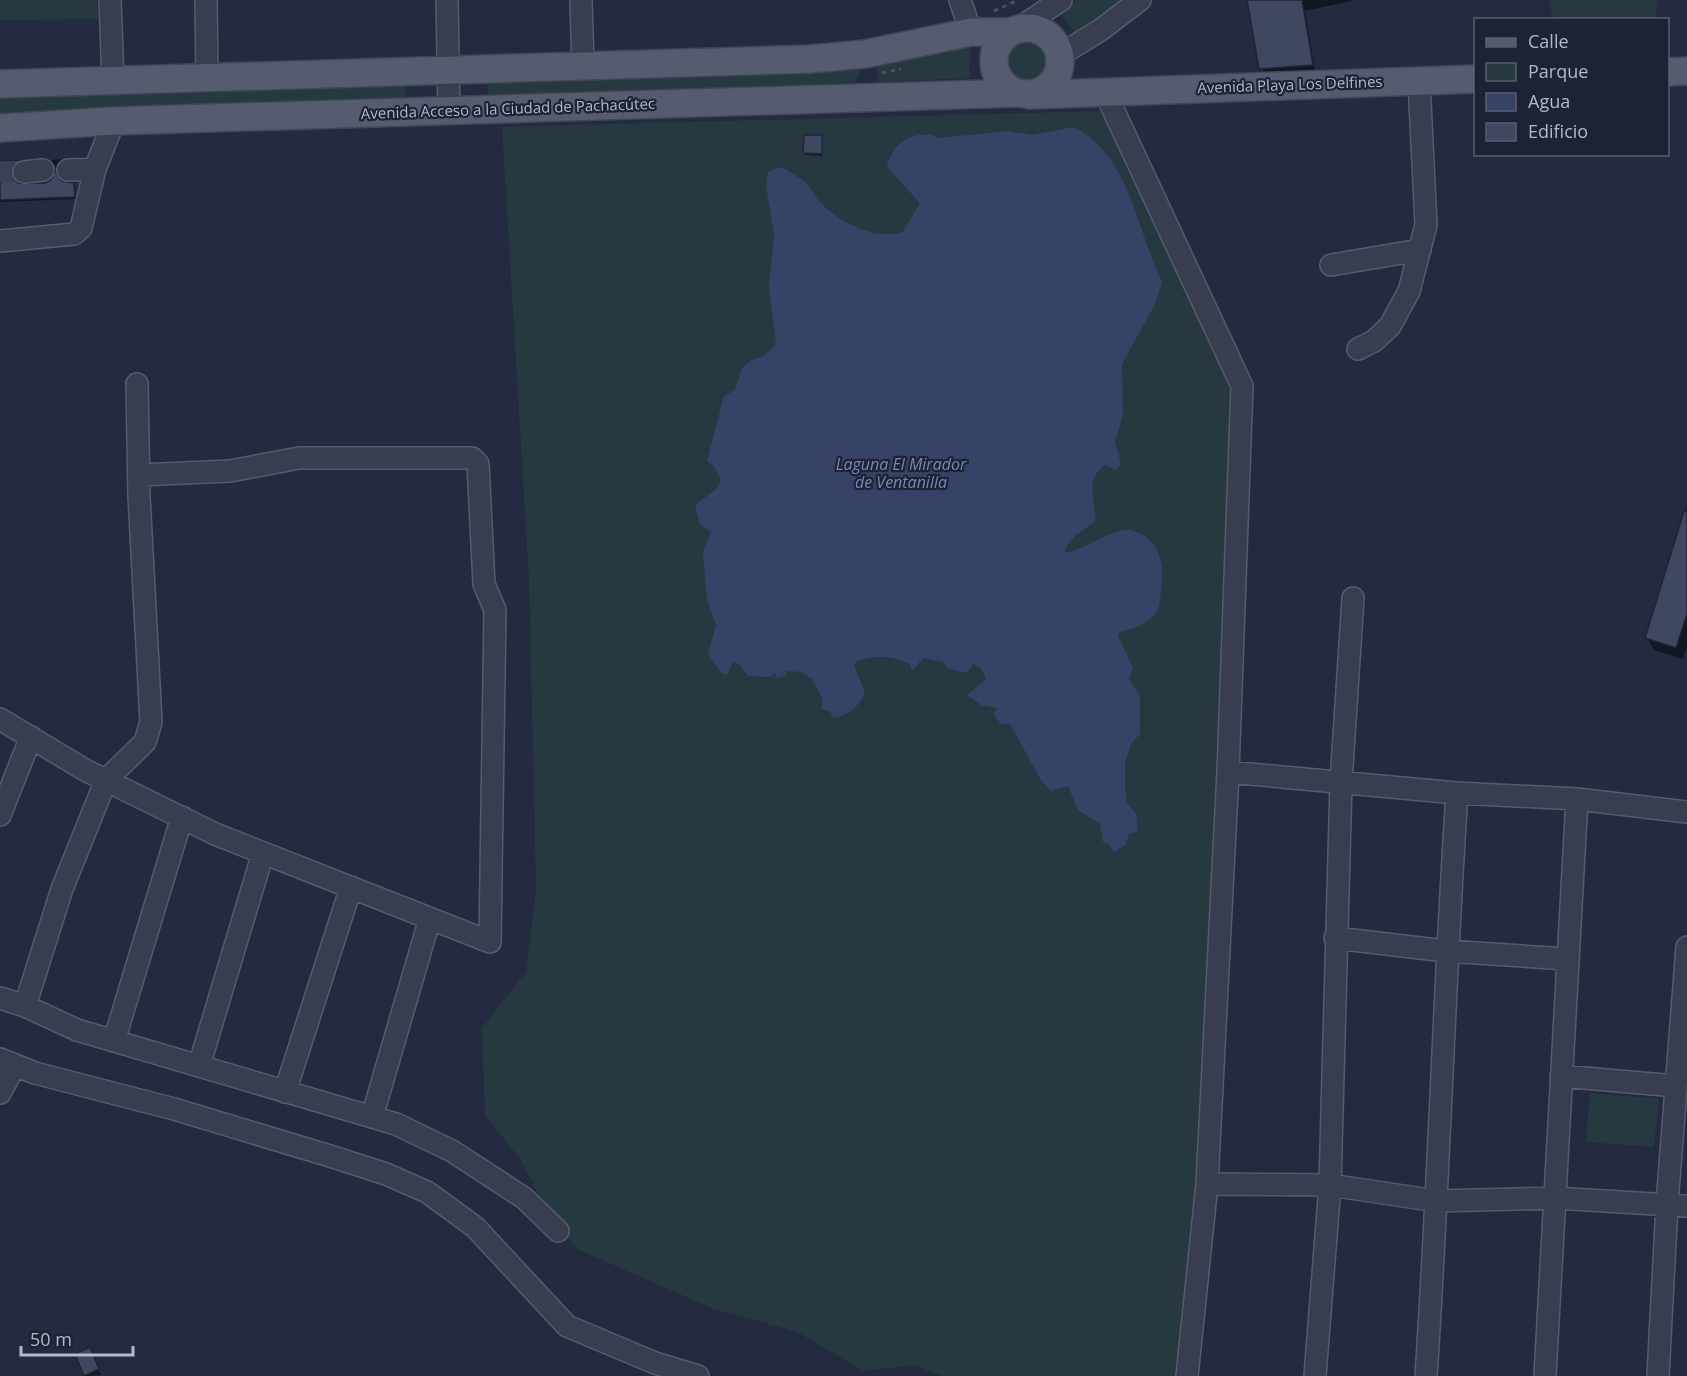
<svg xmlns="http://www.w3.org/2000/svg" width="1687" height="1376" font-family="'Open Sans',sans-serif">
<rect width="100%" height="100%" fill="#242b40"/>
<path fill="#263940" d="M0,0H97L98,19L0,20Z
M1077,0H1129L1076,34L1059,12Z
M1549,0H1657L1656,19H1553Z
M1002 61a24 24 0 1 1 48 0a24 24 0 1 1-48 0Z
M971,43L969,78L879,82L876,63Z
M856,66L860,72L855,82L803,85L781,93L488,104L487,75Z
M405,78L406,106L0,119V90Z
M1102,111L1220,364L1231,394L1205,1042L1195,1191L1175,1376H942L915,1365L864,1371L797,1332L714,1309L577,1249L547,1211L521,1160L485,1116L482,1028L526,972L536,888L529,580L502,127Z
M1590,1093L1659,1099L1654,1147L1586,1142Z"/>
<path fill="#374267" d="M1074,127C1131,157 1136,229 1162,282L1155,304L1122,364L1123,415L1115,442L1121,464L1116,470L1105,465C1085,479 1094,500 1096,520C1084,532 1070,534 1065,552C1086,551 1110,528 1129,530C1160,535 1165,566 1161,591C1160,597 1160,605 1158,609C1150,624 1134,629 1119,632L1118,636L1133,668L1129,679L1140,696V734L1131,744L1125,762V789L1127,803L1136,814L1138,832L1129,833L1126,844L1114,853L1109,844L1103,842L1100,824L1078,810L1068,786L1051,791L1041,780L1010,724H1001L993,714L997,708L981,705L967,695L986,679L981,668L973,664L967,673L946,668L944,662L923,658L912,671L910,664C890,655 878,655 857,661L854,665L865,693C857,708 850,715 833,718L830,711L821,709L823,700L812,679L802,672L787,671L786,676L775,678L776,673L770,677L748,676L739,664L733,662L728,674H722L708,654L716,625L707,599L703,552L711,532L700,524L695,505L716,489L721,481L714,466L707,461L724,396L735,390L742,368L750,361L765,355L776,344L769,288L774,234L766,186L768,172L781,167C789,172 798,176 805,182C811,187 814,195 819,201C839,222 874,241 903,232L920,203L887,167C892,143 916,127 939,138L1008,131L1032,135Z"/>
<path fill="#0007" d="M1249,0H1355L1305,11L1315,70L1264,74Z
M821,137L822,156L806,155L805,153Z
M65,159L57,169L51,160Z
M21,161L13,169L12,176L19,185L73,184L75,199L0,202V162Z
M1687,507V646L1683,659L1654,650L1647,638Z
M77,1355H92L101,1375L86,1376Z"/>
<path fill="#404760" stroke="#1f2436" stroke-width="1.5" d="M1247,0H1302L1313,65L1259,69Z
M804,135H822V154L803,153Z
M22,160L13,166L11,173L18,183H45L51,180L55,171L62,181L74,183L75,197L0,200V161Z
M1684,511L1687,512V614L1676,648L1645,638Z
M90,1347L99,1369L84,1376L75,1354Z"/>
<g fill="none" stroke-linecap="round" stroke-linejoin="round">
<path stroke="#3a4055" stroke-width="21" stroke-dasharray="21 10" stroke-linecap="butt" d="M0,172H24"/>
<defs>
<path id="minor" d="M110,0L113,80
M206,0L207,77
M447,0L449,112
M581,0L583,65
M960,0L971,32
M1018,29L1061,0
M1060,55L1102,29L1140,0
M1105,92L1242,386L1228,772L1207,1184L1187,1376
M68,170L95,169
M24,172L43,170
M0,241L74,234L81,228L95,169L114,121
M1331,265L1420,250
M1358,349L1374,341L1390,326L1409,291L1426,225L1419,81
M0,719L85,770L215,834L490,942L495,610L484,584L478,464L472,458H299L230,471L139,475
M1228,772L1457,793L1577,799L1687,812
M0,815L31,737
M1335,938L1446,951L1567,959
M0,998L25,1006L77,1030L396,1124L452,1151L524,1198L558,1231
M25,1006L62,889L106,780L145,742L151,722L139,496L137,384
M114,1041L182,817
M0,1059L35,1073L174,1109L330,1156L386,1174L427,1192L475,1227L567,1326L655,1363L698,1376
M199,1066L263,853
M1561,1076L1676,1086
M285,1092L351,887
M0,1093L15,1065
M372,1117L430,918
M1207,1184L1330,1185L1437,1201L1555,1198L1687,1206
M1315,1376L1330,1185L1341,782L1353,598
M1426,1376C1439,1182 1444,988 1457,793
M1545,1376L1577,799
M1658,1376L1667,1204L1687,947"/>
<path id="major" d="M994 61a33 33 0 1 1 66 0a33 33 0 1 1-66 0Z
M1668,72L1687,71
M0,84L810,59L865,54L971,32H1010
M1029,95L1476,79
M0,128L114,121L1016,93"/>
</defs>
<use href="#minor" stroke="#565b6d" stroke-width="24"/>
<use href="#major" stroke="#414658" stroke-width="30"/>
<path stroke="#44565d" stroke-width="3" stroke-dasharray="4.5 4.5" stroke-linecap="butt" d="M994,11L1018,0
M882,73L901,69"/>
<use href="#minor" stroke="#383d4f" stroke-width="21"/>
<use href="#major" stroke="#565c6f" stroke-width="27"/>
</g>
<g text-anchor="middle" stroke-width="4.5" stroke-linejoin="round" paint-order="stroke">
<g font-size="15" fill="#b4b9ca" stroke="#1d2234">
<text transform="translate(1290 85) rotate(-2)" y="5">Avenida Playa Los Delfines</text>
<text transform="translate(508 109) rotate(-2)" y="5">Avenida Acceso a la Ciudad de Pachacútec</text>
</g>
<g font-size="16" font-style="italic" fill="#7b88b2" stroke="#1d2234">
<text x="901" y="470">Laguna El Mirador<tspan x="901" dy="18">de Ventanilla</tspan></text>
</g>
</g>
<rect x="1474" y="18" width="195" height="138" fill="#1d2234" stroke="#595e70" stroke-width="1.5"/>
<rect x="1486" y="38" width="30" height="9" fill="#565c6f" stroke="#595e70" stroke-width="1.5"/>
<text x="1528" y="48" font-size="18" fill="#b4b9ca">Calle</text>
<rect x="1486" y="63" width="30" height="18" fill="#263940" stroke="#595e70" stroke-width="1.5"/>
<text x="1528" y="78" font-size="18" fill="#b4b9ca">Parque</text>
<rect x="1486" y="93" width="30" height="18" fill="#374267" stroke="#595e70" stroke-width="1.5"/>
<text x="1528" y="108" font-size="18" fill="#b4b9ca">Agua</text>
<rect x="1486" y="123" width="30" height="18" fill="#404760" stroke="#595e70" stroke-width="1.5"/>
<text x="1528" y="138" font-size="18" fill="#b4b9ca">Edificio</text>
<path d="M21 1346v9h112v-9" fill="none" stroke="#b4b9ca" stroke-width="3"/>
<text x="30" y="1346" font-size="18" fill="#b4b9ca" stroke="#1d2234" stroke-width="4.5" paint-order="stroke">50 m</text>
</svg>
